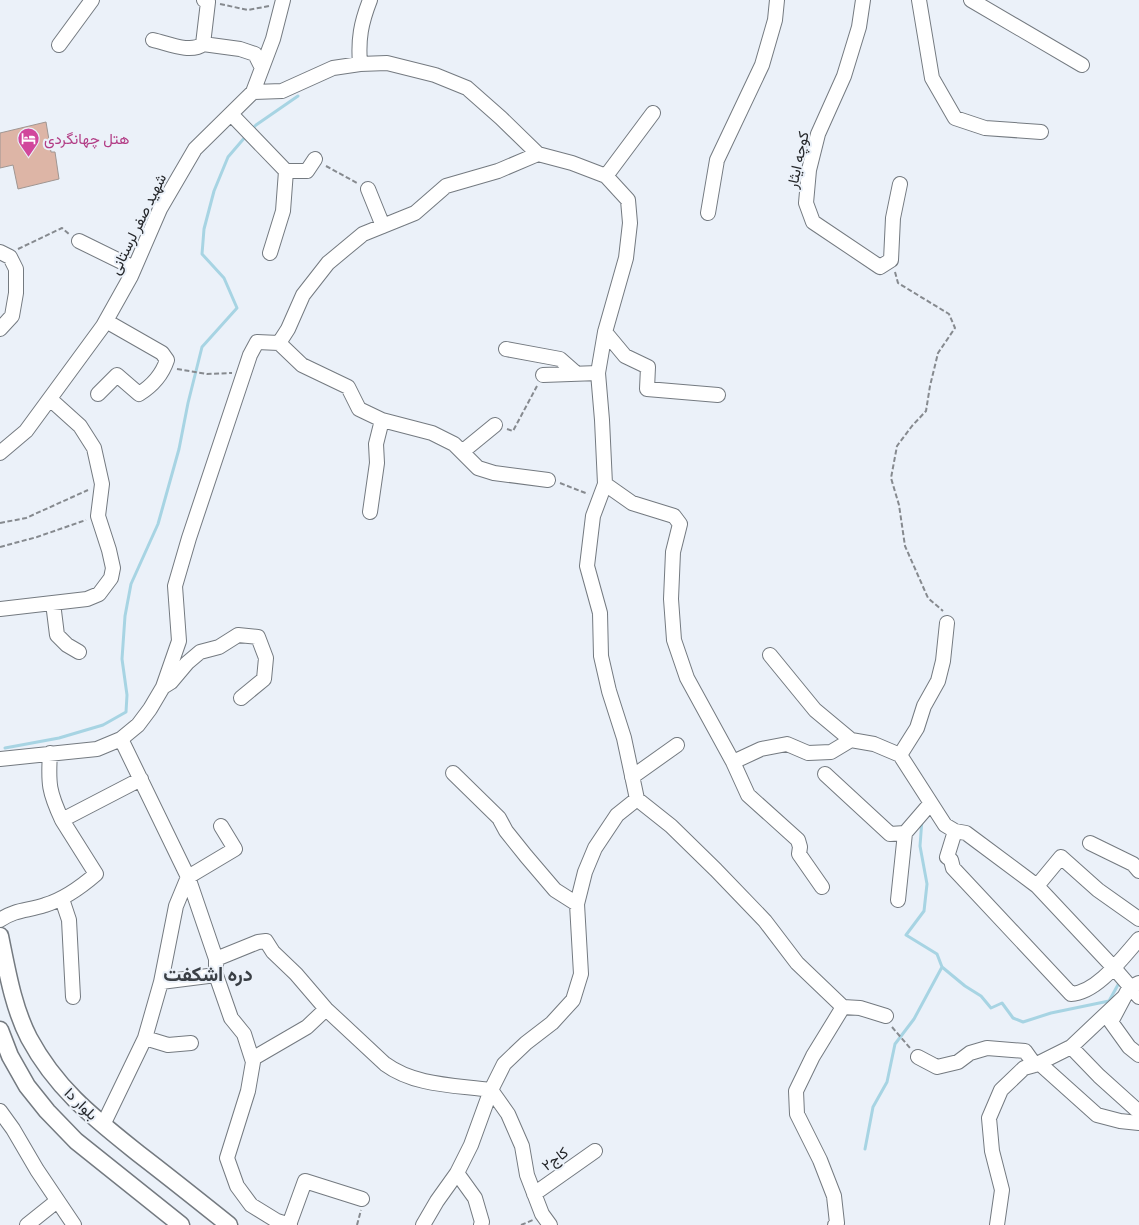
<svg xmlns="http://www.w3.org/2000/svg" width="1139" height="1225" font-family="'Fira Sans Condensed',Vazirmatn,sans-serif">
<rect width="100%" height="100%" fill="#ebf1f9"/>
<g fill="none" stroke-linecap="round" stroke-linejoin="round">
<path stroke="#a7d4e3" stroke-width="3" d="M252,129L256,125L298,96
M5,748L59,738L103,725L126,712L127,695L122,659L125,616L131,584L158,524L179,449L188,403L202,347L237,308L224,278L202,254L204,229L214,191L228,157L246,136
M942,967L965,986L981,996L991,1008L1002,1003L1013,1018L1023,1022L1051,1013L1109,1001L1119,983
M865,1149L873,1107L887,1082L895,1044L914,1019L942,967L937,954L906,935L924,911L927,884L920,846L922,819"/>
</g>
<path fill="#ddb5a6" stroke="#a09692" d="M46,122L51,152H55L59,179L18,189L13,165L0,168V133Z"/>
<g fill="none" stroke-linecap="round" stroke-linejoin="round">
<defs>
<path id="minor" d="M863,0L859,27L844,76L818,134L809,170L806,203L813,222L880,267L891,260L893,218L900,184
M919,0L932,78L955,118L985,128L1041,132
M971,0L1082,65
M153,40C167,43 191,54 203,44L240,49L255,54L262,68
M203,44L208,2L204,0
M59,45L92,0
M360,64C358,39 361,23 370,0
M253,92L282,91L333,68L360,64L387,63L435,75L467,88L501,118L538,154L572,163L606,176L628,200L630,223L626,258L605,332L598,373L602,420L605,484L593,516L587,566L600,613L601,656L609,691L624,738L637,799L671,826L716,870L765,921L797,963L843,1007L813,1056L796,1091L797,1114L820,1160L834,1196L837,1223L835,1225
M231,114L286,171H307L315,159
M606,176L653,113
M368,189L383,226
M708,213L717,160L762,65L775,20L777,0
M79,241L134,268
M0,252L10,257L16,269V293L12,316L0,329
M270,253L283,211L286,171
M605,332L625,356L648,367L647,389L718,395
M279,343L302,365L348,387L359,409L382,420L432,433L454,444L478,468L494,473L548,480
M506,349L560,359L577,374
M543,375L598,373
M98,394L117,375L139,394C152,386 162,375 167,360L162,353L106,321
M462,452L495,425
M0,453L26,431L103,326L131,276L160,209L195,149L253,92L273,39L283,0
M605,484L632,503L674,516L680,524L673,552L671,599L674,640L687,678L733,762L761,749L787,744L808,753L831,752L851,740L874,744L900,755L945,825L955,831L966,833L1037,886L1114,968L1139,997
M370,512L377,463L376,444L382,420
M53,603L57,635L67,645L79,652
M0,609L87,599L99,594L111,578L113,568L109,550L98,516L102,484L94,448L80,426L50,399
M770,655L815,710L851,740
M163,687L171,682L187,663L200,652L219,647L238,635L258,637L266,658L264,679L241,698
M121,739L188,877L235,849L221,826
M50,753C48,784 49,792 62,820L141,779
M900,755L917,728L924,706L938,681L943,661L947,623
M0,759L97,749L121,739L138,725L150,709L163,687L179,641L175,586L189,538L250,355L257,342L279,343L288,329L303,295L328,263L363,234L415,213L446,186L498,171L538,154
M733,762L748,795L798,840L800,847L799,854L822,887
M453,773L499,818L506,831L526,856L555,890L577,904
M825,774L890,834L905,833L930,804
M632,777L677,745
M955,831L947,857L951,860L953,868L1071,994C1097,993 1123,957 1139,939
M1090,843L1133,864L1139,871
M1037,886L1061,857L1098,890L1139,919
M62,899L69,920L73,997
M898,900L905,833
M0,920C16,909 28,911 45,905C65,899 81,887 96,874L62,820
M216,959L258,942L266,941L273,952L296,974L326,1009L385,1064C415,1086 455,1085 491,1090L504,1064L526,1043L552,1023L573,1000L581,974L577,904L585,872L595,848L617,815L637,799
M161,982L176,906L188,877L216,959V968
M1139,983L1129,988L1111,1022L1129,1047L1139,1055
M843,1007L860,1008L886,1016
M145,1038L168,1045L191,1043
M1071,1047L1099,1076L1139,1112
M918,1057L937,1067L958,1062L970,1053L987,1048L1025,1051L1035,1065
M252,1059L307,1027L326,1009
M1039,1063L1097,1115L1120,1121L1139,1123
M491,1090L508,1114L522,1146L527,1175L542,1214L550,1225
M0,1111L13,1129L37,1170L74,1225
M103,1125L145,1038L161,982L216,975L231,1018L244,1034L253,1062L248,1091L227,1158L237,1186L251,1205L277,1221L290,1225
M534,1194L595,1151
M27,1225L57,1201
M289,1225L305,1181L362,1199
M423,1225L437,1201L457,1173
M481,1225L482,1222L475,1198L457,1173L471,1145L491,1090
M997,1225L1002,1190L992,1151L989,1118L1001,1090L1024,1068L1035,1065L1071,1047L1125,996"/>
<path id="major" d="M0,936C7,970 13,1007 29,1038C57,1090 94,1118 139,1154C169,1177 199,1201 229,1225
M0,1030L10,1056L27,1086L47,1111L76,1141L181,1225"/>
</defs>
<use href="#minor" stroke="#747a80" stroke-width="16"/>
<use href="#major" stroke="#747a80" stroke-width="19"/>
<path stroke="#868a8f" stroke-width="2" stroke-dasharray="5 2.5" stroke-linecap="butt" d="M220,4L248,10L269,6
M326,166L357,183
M18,249L62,228L69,234
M895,272L898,283L949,314L955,328L938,353L930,386L926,411L912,426L897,446L891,478L899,505L905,546L928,598L943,611
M177,369L207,374L232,373
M507,429L513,431L537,386
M560,483L588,494
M0,523L26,518L88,490
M0,547L37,537L86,520
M892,1027L910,1048
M357,1225L361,1210
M521,1225L533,1220"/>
<use href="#minor" stroke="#fff" stroke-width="14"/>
<use href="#major" stroke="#fff" stroke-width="16"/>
</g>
<defs>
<symbol id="hotel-pin" viewBox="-11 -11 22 30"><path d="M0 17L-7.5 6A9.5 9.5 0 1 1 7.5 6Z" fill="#d1479c" stroke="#ebf1f9"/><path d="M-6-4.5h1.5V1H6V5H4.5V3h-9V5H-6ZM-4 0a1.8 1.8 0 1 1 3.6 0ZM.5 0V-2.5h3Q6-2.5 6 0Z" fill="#fff"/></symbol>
</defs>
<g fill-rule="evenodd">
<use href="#hotel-pin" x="16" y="126" width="25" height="34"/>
</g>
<g text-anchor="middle" stroke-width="4" stroke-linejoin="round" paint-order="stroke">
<g font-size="15" fill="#b23c85" stroke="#ebf1f9" text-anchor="start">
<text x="44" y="144">هتل چهانگردی</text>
</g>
<g font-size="15" fill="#242629" stroke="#ebf1f9">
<text transform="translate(798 160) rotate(-78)" y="5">کوچه ایثار</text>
<text transform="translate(138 224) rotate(-64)" y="5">شهید صفر لرستانی</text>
<text transform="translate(81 1104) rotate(44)" y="5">بلوار دا</text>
<text transform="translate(555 1159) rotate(-36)" y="5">کاج۲</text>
</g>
<g font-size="20" font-weight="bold" fill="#3a3f45" stroke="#ebf1f9">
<text x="208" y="981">دره اشکفت</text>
</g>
</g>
</svg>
